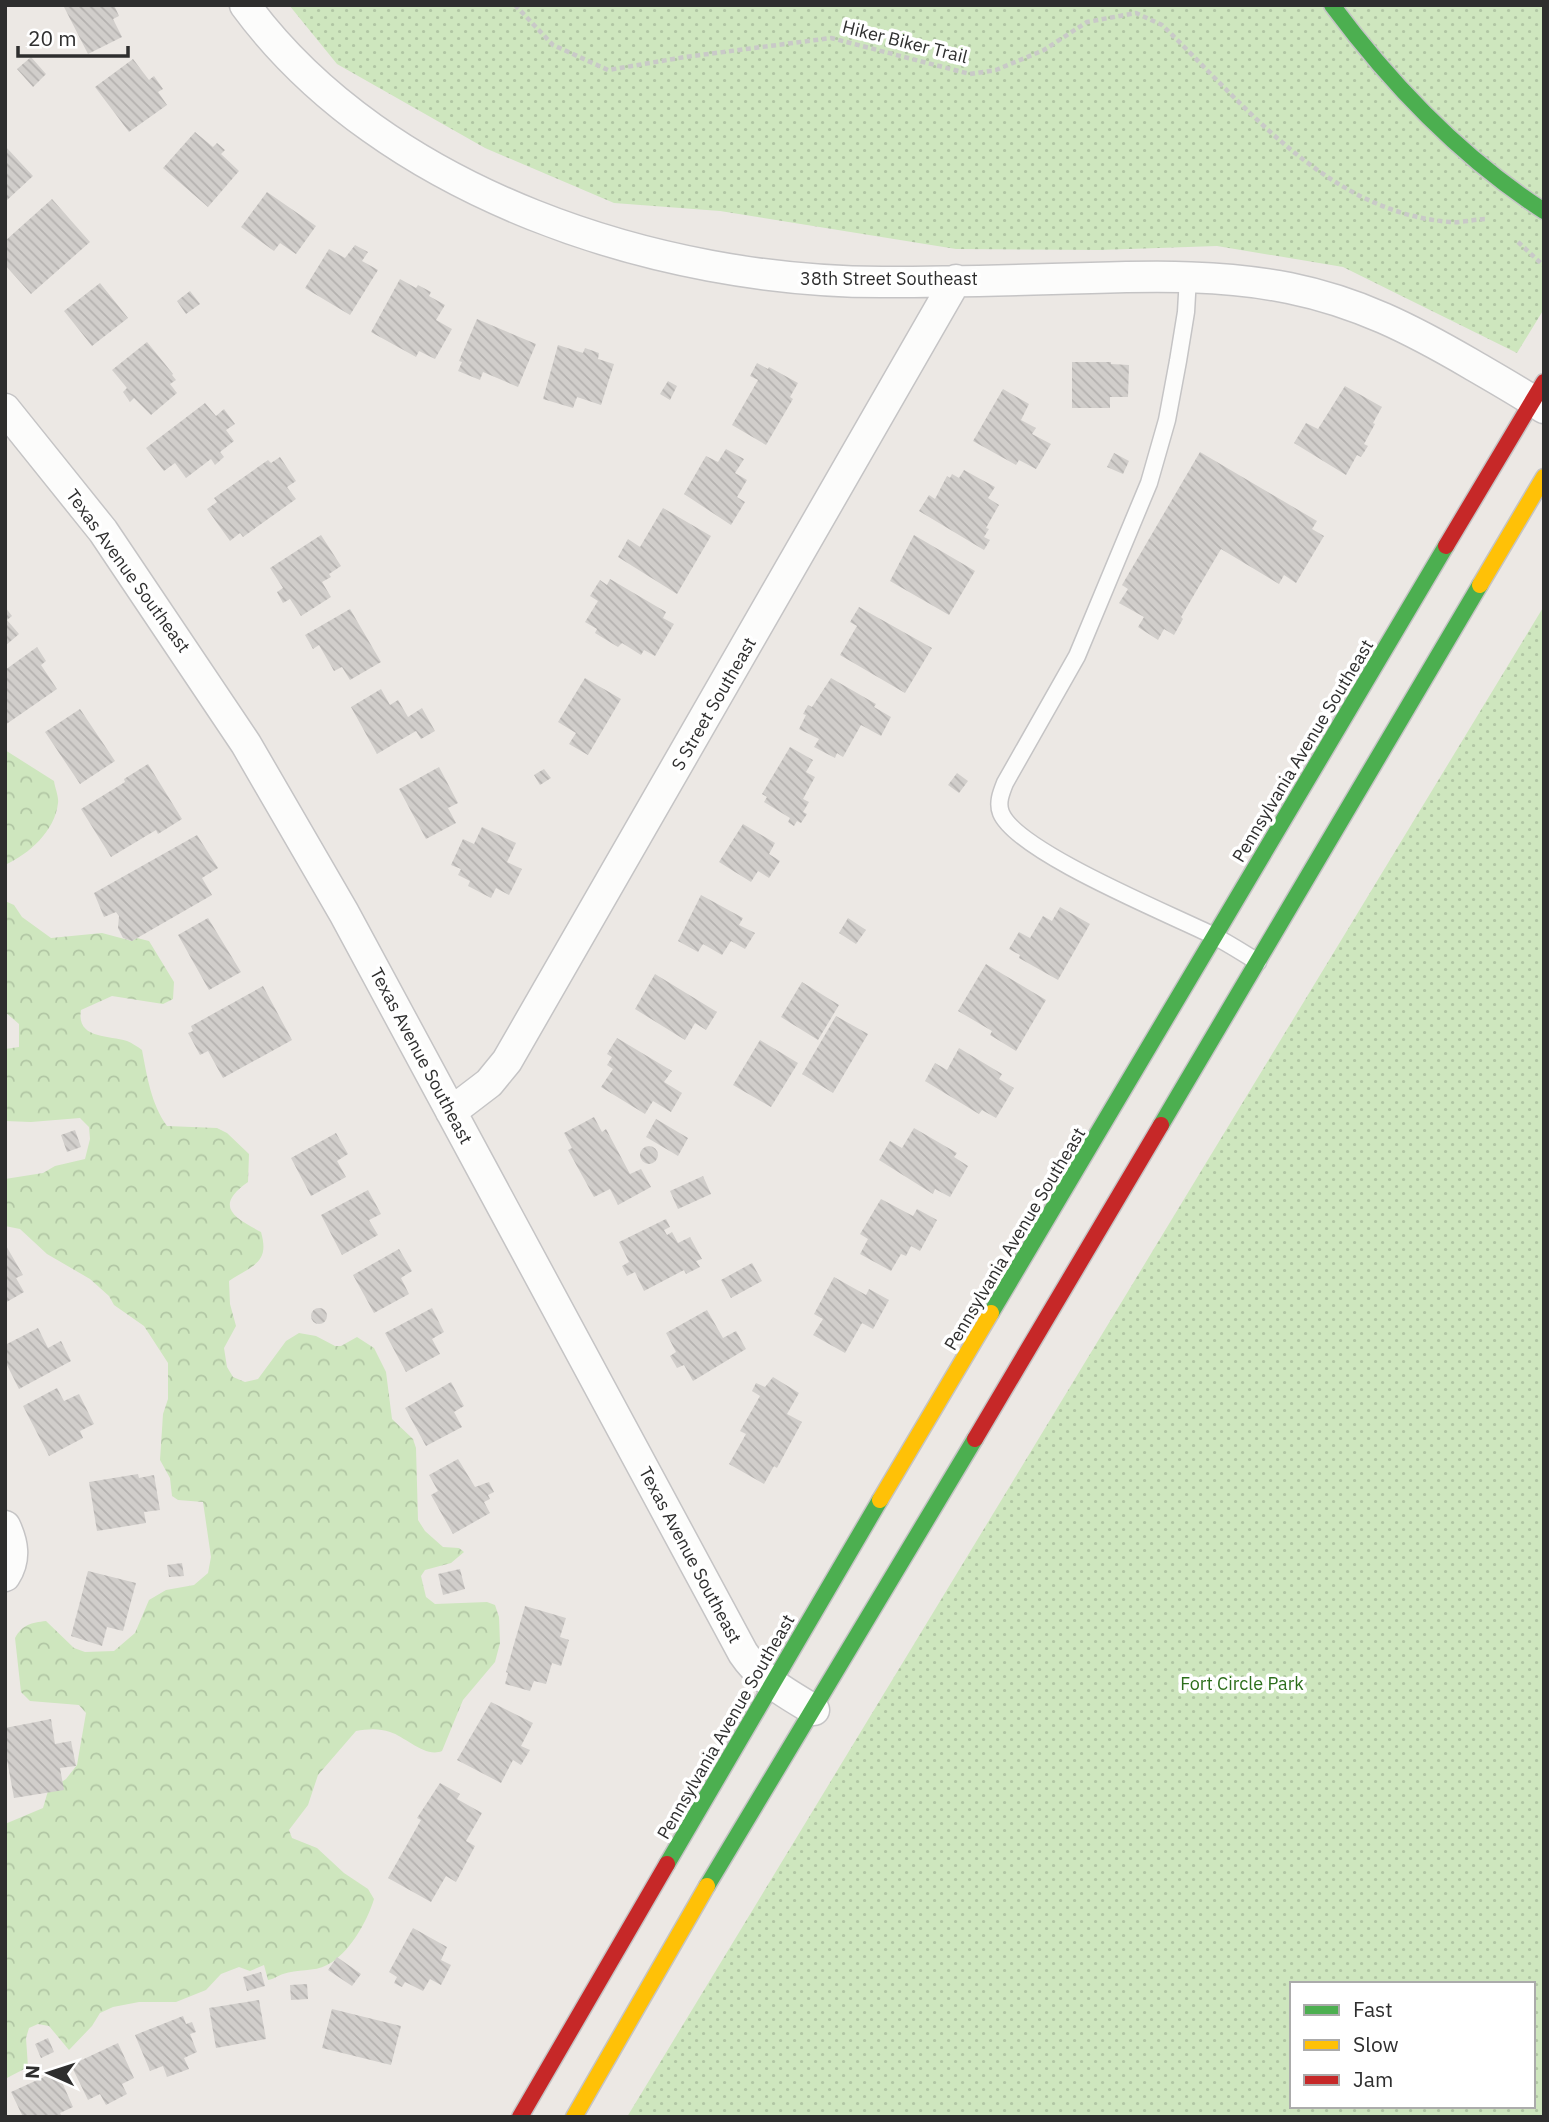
<svg xmlns="http://www.w3.org/2000/svg" width="1549" height="2122" font-family="'IBM Plex Sans',sans-serif">
<defs>
<pattern id="forest-crowns" width="20" height="18" patternUnits="userSpaceOnUse" patternTransform="scale(1.75)"><rect width="20" height="18" fill="#cee6be"/><path d="M2 6a3 3 0 1 1 6 0M12 15a3 3 0 1 1 6 0" fill="none" stroke="#b1c6a4"/></pattern>
<pattern id="park-dots" width="8" height="8" patternUnits="userSpaceOnUse" patternTransform="scale(1.75)"><rect width="8" height="8" fill="#cee6be"/><path d="M2 2h.1M6 6h.1" fill="none" stroke="#b1c6a4" stroke-width="1.8" stroke-linecap="round"/></pattern>
<pattern id="building-back-hatch" width="6" height="6" patternUnits="userSpaceOnUse" patternTransform="scale(1.75)"><rect width="6" height="6" fill="#d1cecb"/><path d="M-1 5l2 2M0 0l6 6M5-1l2 2" fill="none" stroke="#b4b1af"/></pattern>
</defs>
<rect width="100%" height="100%" fill="#ece8e4"/>
<path fill="url(#forest-crowns)" d="M5,750L54,781C55,788 59,797 58,803C55,831 29,854 5,865Z
M5,901L14,905L22,917L51,938L102,933L132,941L137,938L149,941L174,982L173,999L163,1004L112,996L81,1010C76,1039 108,1035 127,1041C132,1043 138,1047 142,1050C147,1076 151,1104 167,1126L217,1128L227,1133L249,1154L248,1182C214,1206 233,1217 261,1232C270,1263 253,1265 229,1281L230,1304L236,1326L224,1348L227,1367L233,1377L245,1382L258,1379L286,1341L299,1333L316,1336L335,1346H341L357,1337L374,1348L386,1372L392,1419L413,1439L416,1448L418,1520L425,1531L443,1547L459,1548L464,1552L451,1563L425,1570L421,1576L426,1597L435,1604L487,1602L495,1605L499,1617L500,1643L495,1662L463,1700L442,1751C425,1758 406,1737 390,1732C379,1728 367,1729 356,1731L318,1775L308,1805L289,1830L292,1838L317,1848L344,1873L368,1889L374,1899C367,1922 349,1954 327,1965C314,1972 297,1969 283,1974C277,1976 274,1979 268,1980L264,1965L250,1971L239,1967L221,1974L206,1990L176,2002H139L113,2007L100,2013L92,2026L69,2050L49,2026L38,2024L29,2028L26,2038L28,2067L5,2079V1824L43,1808L48,1791L66,1779L77,1765L86,1713L79,1705L30,1701L21,1692L15,1638C23,1624 31,1623 46,1621L74,1648L85,1652L114,1651L135,1633L149,1600L166,1590L194,1585L208,1573L211,1557L203,1502L178,1500L172,1496L170,1478L160,1460L163,1414L168,1399V1363L144,1326L114,1305L109,1296L90,1279L47,1254L20,1229L5,1226V1179L43,1173L55,1166L85,1159L90,1139L89,1127L80,1118L31,1122L5,1121V1049L19,1047V1024L5,1012Z"/>
<path fill="url(#park-dots)" fill-rule="evenodd" d="M289,5H1544V309L1517,353L1343,267L1217,246L1100,250L956,249L720,211L614,203L485,148L337,64Z
M1544,606V2117H627ZM1292,1984H1533V2106H1292Z"/>
<path fill="url(#building-back-hatch)" d="M63,5H114L119,16L113,19L122,37L88,54Z
M31,57L46,74L33,87L17,69Z
M133,59L149,80L154,76L163,89L158,92L167,105L129,132L95,87Z
M195,132L213,147L217,143L225,150L221,154L239,171L208,207L163,168Z
M5,146L33,176L5,202Z
M267,192L316,226L296,254L280,243L274,251L241,227Z
M52,199L90,242L31,294L5,265V241Z
M355,245L368,252L362,261L378,270L350,315L305,288L329,249L345,258Z
M400,279L416,288L418,285L431,292L429,296L445,305L436,320L452,329L435,359L419,351L416,357L371,332Z
M100,283L128,318L92,346L64,311Z
M190,291L200,304L186,314L177,301Z
M477,319L536,344L518,387L483,372L480,380L458,371L462,362L459,361Z
M147,342L173,374L172,375L176,380L170,384L177,393L151,415L134,398L130,402L123,392L127,388L112,370Z
M558,345L583,353L585,348L599,353L598,359L614,364L601,405L577,397L573,408L543,399Z
M1072,362H1111V364L1129,365L1128,397H1110V408H1072Z
M757,363L768,369L769,367L798,383L790,397L793,399L766,445L732,425L758,380L750,376Z
M668,381L677,386L670,400L660,394Z
M1345,386L1382,407L1373,423L1375,424L1364,444L1368,446L1361,457L1357,455L1346,475L1294,443L1306,423L1318,429Z
M1003,389L1029,404L1021,420L1036,428L1032,434L1051,444L1036,469L1019,460L1016,465L973,441Z
M205,403L216,416L224,409L235,424L226,430L234,441L220,452L224,457L215,465L211,459L186,478L175,463L164,471L146,448Z
M726,449L744,459L735,473L747,480L737,497L745,502L731,525L684,494L706,456L718,462Z
M1200,452L1317,521L1312,529L1324,536L1296,583L1284,575L1279,584L1221,549L1181,617L1183,619L1174,635L1164,629L1158,640L1138,627L1144,617L1119,603L1128,589L1122,585Z
M1114,453L1129,461L1123,474L1107,467Z
M280,457L296,481L287,487L296,499L243,537L240,533L230,541L207,509L217,502L214,498L268,460L271,463Z
M964,470L995,487L988,498L999,505L986,528L989,529L984,537L990,540L984,550L919,511L929,495L935,499L947,476L950,478L952,474L959,478Z
M663,508L711,536L677,594L618,557L628,539L640,547Z
M321,535L341,566L329,574L331,577L322,582L331,597L301,616L290,599L283,603L277,592L283,588L270,568Z
M914,535L975,571L949,615L890,581Z
M610,579L666,612L663,618L674,624L655,656L644,650L641,655L622,643L618,647L595,633L597,629L585,622L598,601L590,596L600,580L607,585Z
M5,607L12,616L7,620L19,634L5,646Z
M859,607L932,648L905,693L840,655L857,626L850,622Z
M350,609L381,662L350,680L342,667L334,671L319,645L313,649L305,635Z
M37,647L46,661L41,665L57,689L5,725V670Z
M585,678L621,699L588,755L569,744L576,733L558,722Z
M831,678L876,704L874,707L891,717L881,736L861,725L843,757L837,753L835,758L814,747L819,739L799,729L806,715L803,714L808,705L812,707Z
M381,689L390,705L398,700L408,717L422,708L435,731L421,739L416,731L377,754L351,707Z
M80,709L115,761L80,784L45,732Z
M790,747L813,760L806,772L815,777L803,799L809,802L803,812L807,814L801,823L797,821L794,826L788,822L790,818L764,802L767,797L762,794Z
M148,764L182,819L158,834L156,830L111,857L81,809L125,782L124,779Z
M439,767L458,803L448,808L456,823L426,839L399,789Z
M544,769L551,778L540,785L534,775Z
M957,773L968,781L959,793L948,785Z
M743,824L775,843L769,854L780,861L769,878L758,871L751,882L719,862Z
M482,827L516,843L507,862L522,869L509,895L496,888L491,898L468,886L470,881L458,875L461,869L451,865L463,839L474,844Z
M197,835L218,868L202,878L212,895L132,941L123,938L118,928L119,916L116,912L104,917L94,893Z
M701,895L743,918L739,925L755,933L745,949L731,941L722,955L703,944L698,952L678,941Z
M1060,907L1090,924L1058,980L1019,958L1020,955L1009,949L1019,932L1030,938L1043,916L1052,921Z
M208,918L241,972L209,990L178,935Z
M848,918L866,930L856,944L839,933Z
M986,964L1046,1000L1016,1051L990,1035L992,1031L958,1011Z
M655,974L717,1012L706,1030L695,1023L685,1040L635,1009Z
M802,982L839,1005L818,1040L781,1017Z
M263,986L292,1040L223,1078L208,1051L200,1055L188,1033L193,1031L191,1026Z
M836,1016L868,1034L833,1093L802,1074Z
M617,1038L672,1071L664,1082L682,1093L671,1112L653,1101L645,1114L601,1087L613,1069L607,1065L612,1057L607,1054Z
M760,1040L798,1063L771,1107L733,1085Z
M959,1048L1002,1074L999,1079L1014,1088L996,1118L982,1110L979,1114L925,1081L935,1063L947,1070Z
M594,1117L602,1132L606,1129L630,1174L641,1169L651,1187L618,1205L610,1189L594,1197L568,1150L572,1148L564,1133Z
M656,1119L688,1138L678,1156L646,1137Z
M914,1128L957,1153L954,1157L968,1166L950,1197L935,1189L933,1194L879,1160L890,1141L902,1148Z
M75,1130L81,1147L67,1152L61,1135Z
M336,1133L348,1154L337,1161L346,1177L311,1196L291,1158Z
M640 1155a9 9 0 1 1 18 0a9 9 0 1 1-18 0Z
M703,1176L711,1194L678,1209L670,1191Z
M368,1190L381,1214L369,1220L378,1235L342,1255L321,1215Z
M881,1199L913,1216L917,1209L937,1220L920,1251L911,1246L906,1256L901,1254L891,1271L860,1254L868,1239L860,1234Z
M666,1219L670,1227L664,1230L667,1235L672,1232L678,1243L690,1237L702,1259L696,1261L700,1267L686,1274L684,1270L644,1291L635,1272L627,1276L622,1266L629,1262L619,1242Z
M5,1244L23,1275L16,1278L24,1292L5,1303Z
M399,1249L412,1271L401,1278L409,1294L374,1313L353,1275Z
M752,1263L762,1281L731,1298L721,1280Z
M834,1277L866,1295L869,1289L889,1300L873,1329L862,1323L845,1353L813,1335L823,1319L814,1314Z
M311 1316a8 8 0 1 1 16 0a8 8 0 1 1-16 0Z
M432,1308L444,1332L432,1339L440,1354L406,1372L385,1333Z
M707,1310L723,1338L736,1331L746,1349L693,1381L684,1365L677,1368L670,1356L676,1352L666,1333Z
M38,1328L48,1348L61,1341L71,1361L19,1389L5,1361V1345Z
M773,1377L799,1393L787,1414L802,1422L777,1468L774,1466L764,1484L729,1464L746,1434L740,1431L760,1396L752,1391L756,1383L765,1387Z
M451,1382L464,1406L454,1412L462,1427L426,1446L405,1408Z
M57,1388L64,1401L79,1394L94,1424L80,1431L83,1438L49,1456L23,1406Z
M458,1459L475,1487L489,1482L494,1492L488,1495L490,1499L484,1502L490,1513L453,1534L431,1495L438,1491L429,1475Z
M138,1474L139,1478L154,1475L160,1510L144,1512L146,1523L97,1531L89,1482Z
M182,1563L184,1576L169,1577L167,1565Z
M460,1569L465,1589L443,1595L438,1574Z
M88,1571L136,1583L123,1631L107,1627L102,1646L71,1636Z
M525,1606L566,1618L560,1637L569,1640L561,1666L552,1663L546,1684L534,1681L530,1691L505,1684L508,1673L506,1672Z
M491,1702L533,1723L521,1746L530,1750L521,1765L513,1760L501,1783L457,1760Z
M51,1719L55,1744L71,1741L76,1766L60,1768L64,1790L14,1798L5,1749V1728Z
M440,1783L460,1794L457,1799L482,1813L466,1841L475,1846L456,1882L446,1876L431,1902L388,1878L421,1820L417,1818Z
M413,1928L447,1947L441,1960L451,1965L441,1985L430,1979L423,1991L405,1982L402,1987L394,1983L397,1977L389,1972Z
M337,1957L361,1974L352,1986L328,1970Z
M261,1972L265,1986L247,1991L243,1977Z
M307,1984L308,1999L291,2000L290,1985Z
M259,2000L266,2039L216,2048L209,2008Z
M332,2009L401,2026L391,2065L322,2048Z
M183,2016L186,2024L192,2022L196,2032L190,2034L197,2052L184,2058L189,2069L167,2077L163,2066L150,2071L135,2035Z
M48,2038L54,2052L41,2058L35,2044Z
M118,2043L134,2078L122,2084L127,2094L106,2105L100,2094L88,2100L71,2065Z
M57,2071L73,2107L60,2113L62,2117H23L11,2092Z"/>
<g fill="none" stroke-linecap="round" stroke-linejoin="round">
<defs>
<path id="lane" d="M1188,277L1186,312L1178,361L1167,420L1149,483L1077,656L1005,783C1001,793 997,803 1001,813C1017,852 1170,914 1212,935C1228,943 1243,953 1258,962"/>
<path id="street" d="M245,5C384,194 660,283 886,282C954,282 1023,280 1091,278C1158,276 1224,275 1289,288C1358,302 1411,329 1471,364C1495,378 1520,392 1544,408
M5,409L103,531L246,744L344,913L743,1653C761,1680 786,1693 814,1710
M451,1112L489,1083L507,1061L956,280
M5,1526C13,1543 16,1559 5,1576"/>
<path id="fast" d="M1332,5C1390,83 1462,158 1544,211
M1161,1125L1480,585
M991,1313L1446,546
M667,1864L880,1500
M707,1886L975,1439"/>
<path id="slow" d="M1480,585L1544,477
M880,1500L991,1313
M574,2117L707,1886"/>
<path id="jam" d="M1446,546L1544,382
M975,1439L1161,1125
M520,2117L667,1864"/>
</defs>
<use href="#lane" stroke="#c5c4c5" stroke-width="19"/>
<use href="#street" stroke="#c5c4c5" stroke-width="33"/>
<use href="#fast" stroke="#c5c4c5" stroke-width="19"/>
<use href="#slow" stroke="#c5c4c5" stroke-width="19"/>
<use href="#jam" stroke="#c5c4c5" stroke-width="19"/>
<path stroke="#c9c9c8" stroke-width="4.5" stroke-dasharray="5 3.5" stroke-linecap="butt" d="M515,5L553,45L608,70L685,57L831,38L970,74L996,70L1044,50L1087,22L1136,13L1162,25C1245,105 1327,212 1450,222C1462,223 1475,219 1487,219
M1518,242L1544,266"/>
<use href="#lane" stroke="#fcfcfb" stroke-width="16"/>
<use href="#street" stroke="#fcfcfb" stroke-width="30"/>
<use href="#fast" stroke="#4caf50" stroke-width="16"/>
<use href="#slow" stroke="#ffc107" stroke-width="16"/>
<use href="#jam" stroke="#c62828" stroke-width="16"/>
</g>
<g text-anchor="middle" stroke-width="7" stroke-linejoin="round" paint-order="stroke">
<g font-size="18" fill="#2e2e2e" stroke="#fff">
<text transform="translate(905 42) rotate(14)" y="6">Hiker Biker Trail</text>
<text x="889" y="285">38th Street Southeast</text>
<text transform="translate(128 571) rotate(54)" y="6">Texas Avenue Southeast</text>
<text transform="translate(714 704) rotate(-60)" y="6">S Street Southeast</text>
<text transform="translate(1303 751) rotate(-59)" y="6">Pennsylvania Avenue Southeast</text>
<text transform="translate(421 1056) rotate(62)" y="6">Texas Avenue Southeast</text>
<text transform="translate(1015 1239) rotate(-59)" y="6">Pennsylvania Avenue Southeast</text>
<text transform="translate(690 1555) rotate(62)" y="6">Texas Avenue Southeast</text>
<text transform="translate(726 1727) rotate(-60)" y="6">Pennsylvania Avenue Southeast</text>
</g>
<g font-size="18" fill="#2c6e1b" stroke="#fff">
<text x="1242" y="1690">Fort Circle Park</text>
</g>
</g>
<rect width="1549" height="2122" fill="none" stroke="#2e2e2e" stroke-width="14"/>
<rect x="1290" y="1982" width="245" height="126" fill="#ffffff" stroke="#ababab" stroke-width="2"/>
<rect x="1304" y="2005" width="35" height="10" fill="#4caf50" stroke="#ababab" stroke-width="2"/>
<text x="1353" y="2017" font-size="21" fill="#2e2e2e">Fast</text>
<rect x="1304" y="2040" width="35" height="10" fill="#ffc107" stroke="#ababab" stroke-width="2"/>
<text x="1353" y="2052" font-size="21" fill="#2e2e2e">Slow</text>
<rect x="1304" y="2075" width="35" height="10" fill="#c62828" stroke="#ababab" stroke-width="2"/>
<text x="1353" y="2087" font-size="21" fill="#2e2e2e">Jam</text>
<g transform="translate(49 2073) rotate(273)" stroke="#ffffff" stroke-width="5" paint-order="stroke">
<path d="M0-5L12 26L0 18L-12 26Z" fill="#2e2e2e"/>
<text y="-10" font-size="19" font-weight="bold" text-anchor="middle" fill="#2e2e2e">N</text>
</g>
<path d="M18 46v10h110v-10" fill="none" stroke="#2e2e2e" stroke-width="3.5"/>
<text x="28" y="46" font-size="21" fill="#2e2e2e" stroke="#ffffff" stroke-width="5" paint-order="stroke">20 m</text>
</svg>
